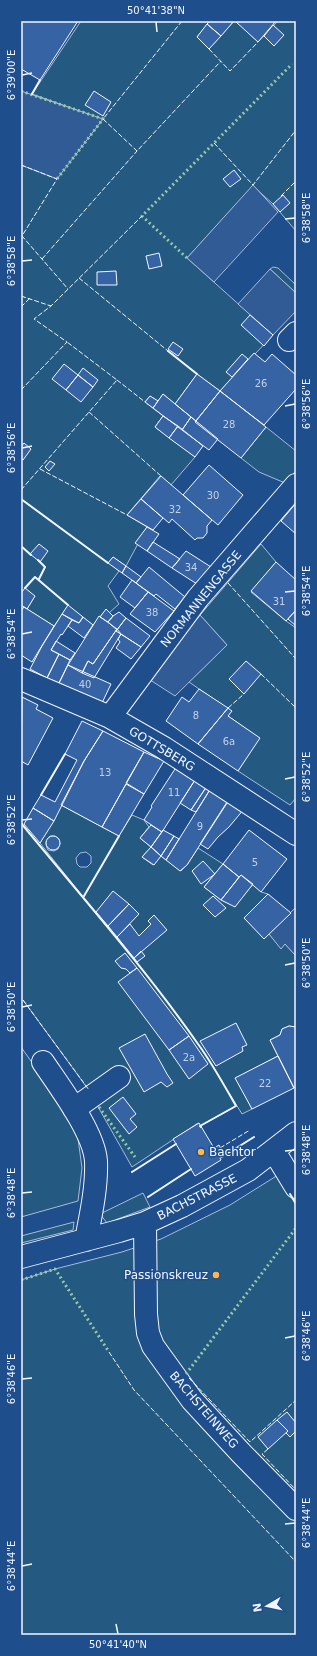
<svg xmlns="http://www.w3.org/2000/svg" width="317" height="1656" font-family="'DejaVu Sans',sans-serif">
<rect width="100%" height="100%" fill="#1f4e8c"/>
<path fill="#245a82" stroke="#a8bbd7" fill-rule="evenodd" d="M81,21H210L197,37L209,49L234,21H236L258,42L278,21H296V231L273,204L253,186L187,258L273,335L220,391L197,374L175,404L163,394L158,401L150,396L145,402L163,416L155,427L195,457L171,485L160,476L127,515L147,527L126,566L113,557L109,563L119,571L108,586L119,604L109,613L106,610L93,625L68,606L54,626L27,609L35,596L21,593V165L102,119L32,94Z
M273,267L278,268L296,285V293L270,269Z
M266,427L296,451V471L285,483L259,472L241,458Z
M261,544L276,562L251,592L286,621L296,628V798L290,805L238,771L259,738L228,716L231,711L189,682L227,645L200,615Z
M61,805L119,836L132,815L144,820L149,827L140,838L151,847L142,857L153,865L161,856L181,871L187,865L198,848L223,864L204,887L221,900L235,906L253,884L261,892L268,894L244,918L264,938L269,934L281,948L285,944L296,956V1027L289,1026L282,1029L280,1035L270,1040L278,1056L236,1078L252,1109L242,1114L229,1093L236,1106L200,1126L198,1123L132,1167L88,1089L23,1000L21,1001V823L108,928L40,843ZM50,836H55L59,839L60,844L58,849L54,851L48,850C45,844 45,841 50,836ZM86,852L91,856V863L87,867H80L77,864L76,858L80,853Z
M21,1047L58,1099L77,1131L82,1168L78,1201L21,1217Z
M278,1175L296,1204V1635H21V1280L55,1269L122,1252L161,1239L230,1205Z
M143,1193L150,1207L107,1223L100,1214Z
M74,1222L73,1230L21,1243V1236Z"/>
<path fill="#305b95" stroke="#a8bbd7" d="M21,91L103,119L57,179L21,165Z
M253,185L278,212L214,282L187,258Z
M270,269L296,293V311L273,335L238,304Z
M200,615L227,645L175,696L147,678Z
M296,907V956L285,944L281,949L269,934Z"/>
<path fill="#3563a3" stroke="#f2f6ff" d="M21,21H78L40,80L21,69Z
M210,21H234L221,36L207,24Z
M235,21H276L258,42Z
M207,24L221,36L209,49L197,37Z
M273,25L284,35L274,46L264,36Z
M94,91L111,102L103,116L85,105Z
M234,170L241,179L230,187L223,179Z
M283,195L290,203L280,212L273,204Z
M159,253L162,266L149,269L146,256Z
M116,271L117,285H97V272Z
M250,315L273,335L264,346L241,325Z
M173,342L183,349L178,356L168,349Z
M254,353L265,362L272,354L296,375V389L264,425L220,391Z
M242,354L248,359L232,377L226,372Z
M64,364L78,375L66,390L52,379Z
M83,368L98,380L93,387L78,375Z
M197,374L220,391L196,421L175,404Z
M78,375L93,387L81,402L66,390Z
M220,391L266,427L241,458L195,422Z
M163,394L191,417L182,430L153,408Z
M150,396L158,401L153,408L145,402Z
M163,416L178,426L169,438L155,427Z
M191,417L218,439L209,450L182,430Z
M178,426L203,446L195,457L169,438Z
M24,443L31,449L23,460L21,458V447Z
M50,461L55,464L49,471L45,467Z
M209,465L243,495L218,525L183,495Z
M161,476L212,520L207,526V533L203,538H197L195,540L172,519L169,523L141,499Z
M141,499L163,518L153,530L127,515Z
M296,503V534L281,521Z
M147,527L159,534L147,551L135,543Z
M153,542L180,559L172,568L147,551Z
M39,544L48,551L40,562L30,554Z
M186,551L211,567L197,584L172,568Z
M113,557L126,566L122,573L108,563Z
M276,562L296,580V610L286,621L251,591Z
M126,566L141,577L136,583L122,573Z
M149,567L185,597L175,609L156,594L154,596L136,583Z
M132,580L148,592L135,608L120,597Z
M25,588L35,596L27,609L21,605V593Z
M148,592L174,611L155,632L130,614Z
M68,605L83,617L79,623L62,614Z
M24,607L54,626L32,662L21,655V611Z
M106,609L113,616L108,622L100,617Z
M296,610V626L288,619Z
M119,612L126,618L117,630L108,622L113,616Z
M62,614L72,620L62,635L61,634L51,650L59,654L47,678L30,669L42,646Z
M99,616L117,629L93,664L88,661L82,673L68,665Z
M83,617L93,625L84,638L68,626L72,620L79,623Z
M126,618L150,636L141,647L116,631Z
M117,629L121,634L94,678L82,673L88,661L93,664Z
M121,634L141,647L131,659L116,648L120,642L118,639Z
M56,641L75,653L70,660L51,650Z
M59,654L70,660L59,683L47,678Z
M246,661L261,674L244,694L229,679Z
M68,665L111,684L102,703L59,683Z
M199,689L228,708L198,744L166,721L182,697L189,702Z
M22,697L38,705L36,709L53,718L28,765L21,761Z
M228,708L232,711L228,716L260,738L238,771L198,744Z
M82,721L103,731L84,761L54,821L33,808L41,795L55,802L77,760L65,754Z
M103,731L144,752L102,827L61,805L84,761Z
M144,752L164,761L144,794L126,783Z
M175,769L195,780L162,832L144,820L152,807L151,806Z
M195,780L207,786L191,810L180,803Z
M126,784L144,794L119,836L102,827Z
M207,786L211,788L196,812L191,810Z
M211,788L229,800L187,865L180,871L166,860Z
M229,799L244,809L229,827L218,837L208,849L200,844Z
M33,808L54,821L40,843L24,824Z
M151,825L162,832L151,847L140,838Z
M163,830L174,836L161,856L151,847Z
M249,830L287,859L261,892L241,875L239,877L223,864Z
M46 843a7 7 0 1 1 14 0a7 7 0 1 1-14 0Z
M174,836L179,839L166,860L161,856Z
M151,847L161,856L154,865L142,857Z
M203,861L215,874L201,884L192,871Z
M223,864L239,877L221,900L204,887Z
M241,875L253,884L235,907L221,900Z
M113,891L129,904L108,926L96,912Z
M268,894L291,913L264,939L244,918Z
M213,896L226,908L215,917L203,905Z
M129,904L139,914L117,937L108,926Z
M154,915L167,930L134,958L117,937L130,924L139,936L151,924L148,921Z
M141,951L145,956L137,962L134,958Z
M125,953L137,968L130,973L126,969L121,968L115,961Z
M137,968L189,1036L169,1050L118,982Z
M236,1023L247,1045L242,1047L243,1051L216,1066L200,1041Z
M289,1026L296,1027V1086L294,1088L270,1040L280,1035L282,1029Z
M145,1034L167,1074L173,1083L167,1087L161,1082L144,1092L119,1048Z
M189,1036L208,1064L189,1079L169,1050Z
M278,1056L294,1088L252,1109L235,1078Z
M123,1097L136,1114L130,1119L137,1127L129,1134L109,1108Z
M199,1123L214,1148L219,1145L224,1155L220,1158L221,1160L195,1176L173,1139Z
M287,1412L296,1423V1431L290,1437L286,1433L288,1431L277,1420Z
M277,1420L288,1431L268,1449L258,1437Z"/>
<g fill="none" stroke-linecap="round" stroke-linejoin="round">
<defs>
<path id="minor" d="M289,340L296,333
M21,679L110,717L164,748L296,834
M110,717L198,598L296,485
M43,1062C59,1086 94,1132 96,1161C97,1187 91,1214 86,1240
M74,1109L119,1077
M274,1151L296,1187
M145,1223L146,1314L148,1333L153,1346L192,1400L241,1453L296,1509
M21,1257L119,1231L145,1223L182,1206L248,1170L296,1133"/>
</defs>
<use href="#minor" stroke="#f2f6ff" stroke-width="24"/>
<use href="#minor" stroke="#1f4e8c" stroke-width="22"/>
<path stroke="#97c8a6" stroke-width="3" stroke-dasharray="2 3" stroke-linecap="butt" d="M21,91L103,119L57,179
M187,258L142,216L292,64
M99,1107L135,1157
M21,1280L55,1269L109,1352
M186,1374L296,1228"/>
<path stroke="#f2f6ff" stroke-width="1" stroke-dasharray="5 2" stroke-linecap="butt" d="M182,21L103,119L137,151L221,61
M209,49L230,71L258,42
M214,143L253,185L296,130
M21,165L57,179L22,236L68,289
M281,196L296,181
M42,259L137,151
M79,278L168,351
M21,296L51,306
M21,307L30,298
M117,380L145,402
M21,390L67,342L34,319L51,306L142,216
M89,412L161,476
M40,469L127,515
M21,490L117,380L67,342
M228,583L296,659
M261,674L296,708
M228,708L244,694
M23,1000L89,1090
M220,1148L250,1130
M109,1352L134,1390L296,1562
M189,1378L250,1442L296,1400
M268,1449L262,1454L296,1490"/>
<path stroke="#f2f6ff" stroke-width="2" d="M32,94L40,80
M168,351L197,374
M21,499L108,563
M21,546L31,555
M38,560L45,567L39,579
M25,588L35,577L68,605
M41,795L65,754
M21,823C81,896 144,967 198,1044C212,1063 224,1085 236,1106L200,1126L201,1127
M84,896L119,836
M222,1157L254,1137
M132,1172L176,1144
M290,1194L296,1204
M148,1197L191,1169"/>
</g>
<path fill="none" stroke="#f2f6ff" stroke-width="1.5" d="M156,22L157,32M22,75L32,73M285,219L295,218M22,261L32,260M285,406L295,404M22,448L32,446M285,592L295,591M22,634L32,632M285,779L295,777M22,820L32,819M285,965L295,963M22,1007L32,1005M285,1151L295,1150M22,1193L32,1192M285,1338L295,1336M22,1379L32,1378M285,1524L295,1523M22,1566L32,1564M116,1624L118,1634"/>
<g fill="#ffb74d" stroke="#1f4e8c" stroke-width="1.5">
<circle cx="201" cy="1152" r="4"/>
<circle cx="216" cy="1275" r="4"/>
</g>
<g text-anchor="middle" stroke-width="3" stroke-linejoin="round" paint-order="stroke">
<g font-size="10" fill="#c3d1e8">
<text x="261" y="387">26</text>
<text x="229" y="428">28</text>
<text x="213" y="499">30</text>
<text x="175" y="513">32</text>
<text x="191" y="571">34</text>
<text x="279" y="605">31</text>
<text x="152" y="616">38</text>
<text x="85" y="688">40</text>
<text x="196" y="719">8</text>
<text x="229" y="745">6a</text>
<text x="105" y="776">13</text>
<text x="174" y="796">11</text>
<text x="200" y="830">9</text>
<text x="255" y="866">5</text>
<text x="189" y="1061">2a</text>
<text x="265" y="1087">22</text>
</g>
<g font-size="12" fill="#f2f6ff" stroke="#1f4e8c">
<text transform="translate(201 599) rotate(-51)" y="4">NORMANNENGASSE</text>
<text transform="translate(162 749) rotate(31)" y="4">GOTTSBERG</text>
<text transform="translate(197 1197) rotate(-27)" y="4">BACHSTRASSE</text>
<text transform="translate(204 1410) rotate(49)" y="4">BACHSTEINWEG</text>
</g>
<g font-size="12" fill="#f2f6ff" stroke="#1f4e8c" text-anchor="start">
<text x="209" y="1156">Bachtor</text>
<text x="208" y="1279" text-anchor="end">Passionskreuz</text>
</g>
</g>
<rect width="317" height="1656" fill="none" stroke="#1f4e8c" stroke-width="44"/>
<g transform="translate(267 1606) rotate(261)" stroke="#1f4e8c" stroke-width="3" paint-order="stroke">
<path d="M0-3L7 15L0 10L-7 15Z" fill="#f2f6ff"/>
<text y="-6" font-size="11" font-weight="bold" text-anchor="middle" fill="#f2f6ff">N</text>
</g>
<rect x="22" y="22" width="273" height="1612" fill="none" stroke="#f2f6ff" stroke-width="1.5"/>
<g font-size="10" text-anchor="middle" fill="#f2f6ff">
<text x="156" y="14">50°41'38"N</text>
<text transform="translate(11 75) rotate(-90)" y="4">6°39'00"E</text>
<text transform="translate(306 218) rotate(-90)" y="4">6°38'58"E</text>
<text transform="translate(11 261) rotate(-90)" y="4">6°38'58"E</text>
<text transform="translate(306 404) rotate(-90)" y="4">6°38'56"E</text>
<text transform="translate(11 448) rotate(-90)" y="4">6°38'56"E</text>
<text transform="translate(306 591) rotate(-90)" y="4">6°38'54"E</text>
<text transform="translate(11 634) rotate(-90)" y="4">6°38'54"E</text>
<text transform="translate(306 777) rotate(-90)" y="4">6°38'52"E</text>
<text transform="translate(11 820) rotate(-90)" y="4">6°38'52"E</text>
<text transform="translate(306 963) rotate(-90)" y="4">6°38'50"E</text>
<text transform="translate(11 1007) rotate(-90)" y="4">6°38'50"E</text>
<text transform="translate(306 1150) rotate(-90)" y="4">6°38'48"E</text>
<text transform="translate(11 1193) rotate(-90)" y="4">6°38'48"E</text>
<text transform="translate(306 1336) rotate(-90)" y="4">6°38'46"E</text>
<text transform="translate(11 1379) rotate(-90)" y="4">6°38'46"E</text>
<text transform="translate(306 1523) rotate(-90)" y="4">6°38'44"E</text>
<text transform="translate(11 1566) rotate(-90)" y="4">6°38'44"E</text>
<text x="118" y="1648">50°41'40"N</text>
</g>
</svg>
